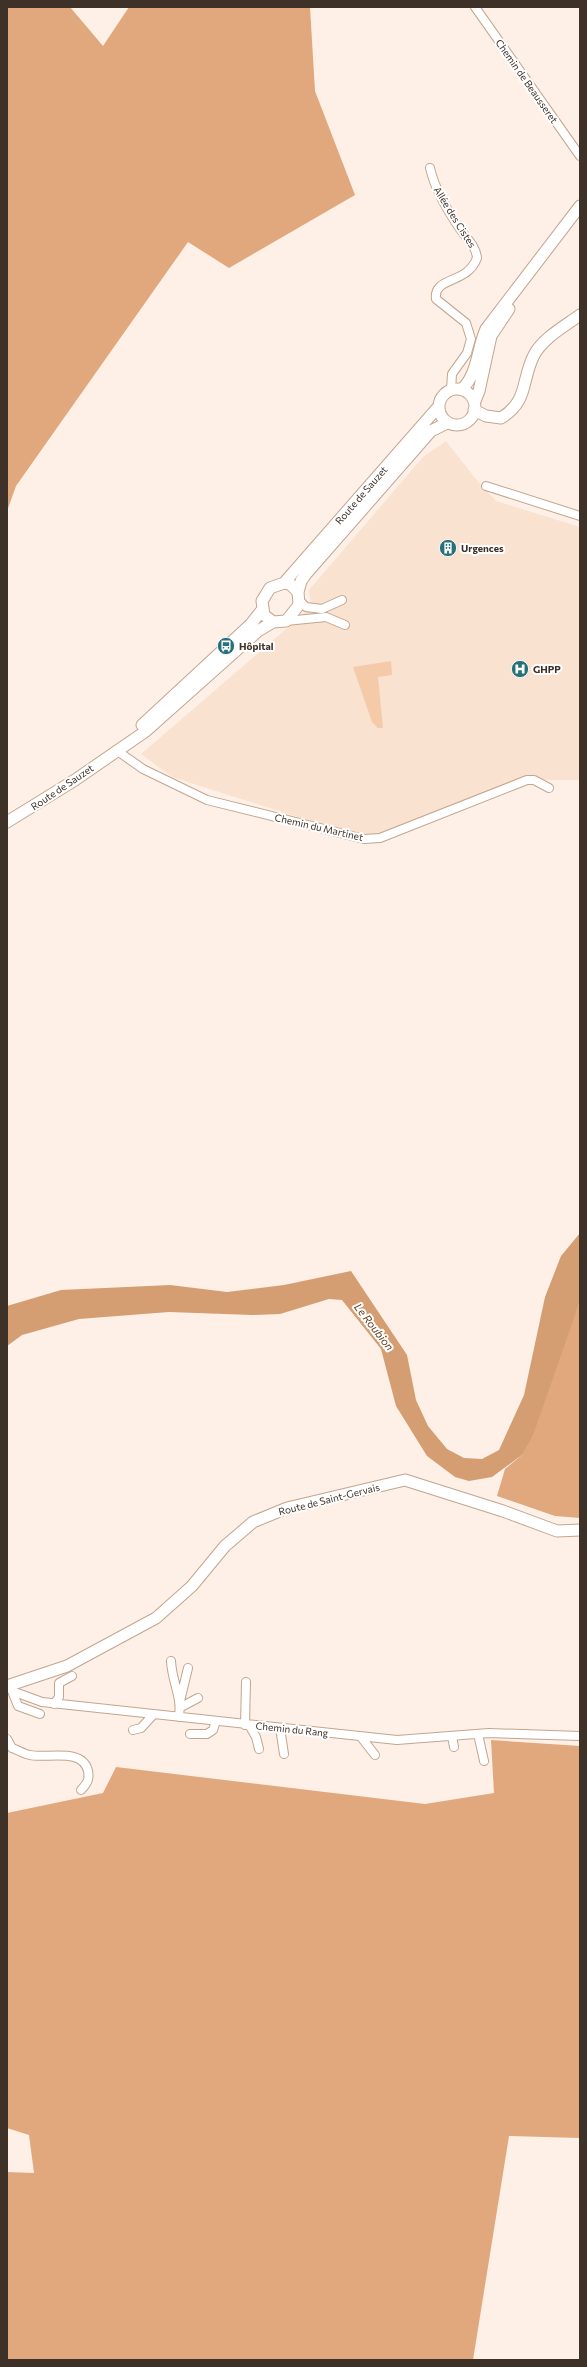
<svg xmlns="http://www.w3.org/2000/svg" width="587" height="2367" font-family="Commissioner,sans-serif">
<rect width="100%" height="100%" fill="#fef0e7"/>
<path fill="#f9e2d0" d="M446,441L475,478L496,501L580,527V780H530L373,841L172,777L141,754L300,617L311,605L309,590L423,457Z"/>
<path fill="#f5caa9" d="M391,661L392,675L378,677L383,728H378L372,722L353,667Z"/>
<path fill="#e1a87d" d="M7,7H70L103,46L129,7H310L315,91L355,195L229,268L188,242L16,486L7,511Z
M580,1301V1518L555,1516L497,1496L505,1469L522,1455Z
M491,1740L580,1746V2138L509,2136L473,2360H7V2172L34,2173L29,2135L7,2128V1813L103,1793L116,1767L425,1804L494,1793Z"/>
<path fill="#d59d72" d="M580,1233V1301L533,1435L522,1455L492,1477L469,1481L455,1477L427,1456L396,1406L381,1349L342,1300L329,1299L280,1314L252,1315L169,1312L79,1319L22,1335L7,1346V1306L61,1290L170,1285L227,1292L284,1285L351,1271L407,1355L416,1400L428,1426L447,1449L464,1458L482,1459L499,1450L524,1395L545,1297L561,1256Z"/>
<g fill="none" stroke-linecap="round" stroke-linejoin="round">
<defs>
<path id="street" d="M475,7L580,156
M430,168C435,190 447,210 460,229C467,239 476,246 477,258C467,285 433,276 436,299L466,323L471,339L467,353L452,374L451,390
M486,486L580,516
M300,601L306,607L322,609L342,600
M286,621L326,617L345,625
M116,750L143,769L207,800L364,839L380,838L527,780H534L549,788
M171,1661C172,1682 182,1696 179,1717
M10,1686L12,1691L42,1702L397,1740L489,1733L580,1736
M12,1691L18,1706L40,1714
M180,1701L188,1668
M54,1704L59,1697V1683L72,1676
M181,1707L198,1698
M245,1725L246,1682
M249,1725L256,1737L259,1749
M280,1728L284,1754
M133,1730L141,1728L153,1715
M190,1734H207L213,1730L216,1721
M478,1734L484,1761
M452,1736L454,1747
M361,1737L375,1755
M7,1739L12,1748C18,1750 24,1754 30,1755C46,1759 83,1747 88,1771C90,1780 86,1785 81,1790"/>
<path id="secondary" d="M462,389C478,374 477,349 486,329L580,206
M439 407a18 18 0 1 1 36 0a18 18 0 1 1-36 0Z
M475,401L479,391L491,336L509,309
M474,410L486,416L501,418C529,401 521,380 534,355C543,338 565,326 580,315
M284,583L439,406
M284,583L290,584L298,592L299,605L286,621L273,622L264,615L262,601L270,588Z
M298,592L301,581L306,574L431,431L447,423
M142,725L251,624L262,610
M7,822L75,780L146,731L258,631L273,622
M7,1686L67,1666L156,1618L192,1586L225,1546L253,1522L287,1508L405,1480L503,1511L557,1531L580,1530"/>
</defs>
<use href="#street" stroke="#c3a58e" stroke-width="10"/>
<use href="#secondary" stroke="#c3a58e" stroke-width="13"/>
<use href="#street" stroke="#fff" stroke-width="8"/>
<use href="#secondary" stroke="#fff" stroke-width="11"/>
</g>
<defs>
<symbol id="building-disc" viewBox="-11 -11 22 22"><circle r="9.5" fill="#276f7a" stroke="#fff"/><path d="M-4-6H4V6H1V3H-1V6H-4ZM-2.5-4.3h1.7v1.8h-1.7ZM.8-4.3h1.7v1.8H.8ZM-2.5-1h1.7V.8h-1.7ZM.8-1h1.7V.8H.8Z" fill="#fff"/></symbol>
<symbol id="bus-disc" viewBox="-11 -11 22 22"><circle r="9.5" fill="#276f7a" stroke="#fff"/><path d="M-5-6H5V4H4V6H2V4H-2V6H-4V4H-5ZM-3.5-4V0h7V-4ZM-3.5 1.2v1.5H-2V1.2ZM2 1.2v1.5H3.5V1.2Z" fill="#fff"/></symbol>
<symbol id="hospital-disc" viewBox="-11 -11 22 22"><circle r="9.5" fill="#276f7a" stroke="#fff"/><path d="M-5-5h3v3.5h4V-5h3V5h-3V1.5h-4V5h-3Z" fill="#fff"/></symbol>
</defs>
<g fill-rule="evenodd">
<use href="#building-disc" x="438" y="538" width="20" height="20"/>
<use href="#bus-disc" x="216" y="636" width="20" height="20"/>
<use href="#hospital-disc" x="510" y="659" width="20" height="20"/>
</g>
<g text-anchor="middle" stroke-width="4" stroke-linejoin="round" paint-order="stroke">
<g font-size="10" fill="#3e3228" stroke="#fff">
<text transform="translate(527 81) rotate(55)" y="4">Chemin de Beausseret</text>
<text transform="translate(455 217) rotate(58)" y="4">Allée des Cistes</text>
<text transform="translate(361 495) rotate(-49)" y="4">Route de Sauzet</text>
<text transform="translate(62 787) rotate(-34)" y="4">Route de Sauzet</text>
<text transform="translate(319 827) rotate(13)" y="4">Chemin du Martinet</text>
<text transform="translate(329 1499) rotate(-14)" y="4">Route de Saint-Gervais</text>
<text transform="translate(292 1729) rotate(6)" y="4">Chemin du Rang</text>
</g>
<g font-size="10" font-weight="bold" fill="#3e3228" stroke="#fff" text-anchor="start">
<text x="461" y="552">Urgences</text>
<text x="239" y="650">Hôpital</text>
<text x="533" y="673">GHPP</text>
</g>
<g font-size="11" font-style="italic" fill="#603a1a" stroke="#fff">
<text transform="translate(374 1327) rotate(52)" y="4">Le Roubion</text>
</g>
</g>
<rect width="587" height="2367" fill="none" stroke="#3e3228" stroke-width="16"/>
</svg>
